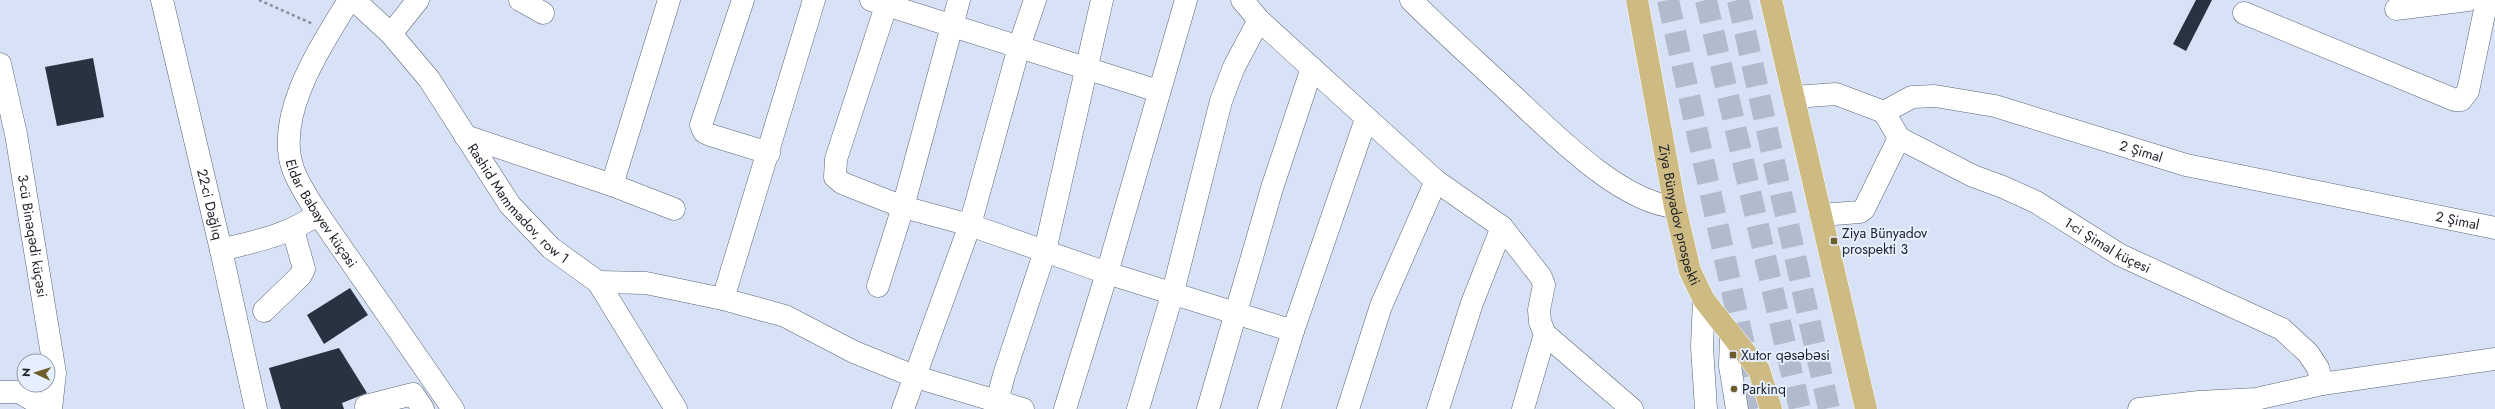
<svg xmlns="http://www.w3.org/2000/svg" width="2495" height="409" font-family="Jost,sans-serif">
<rect width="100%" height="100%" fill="#d7e2f6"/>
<path fill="#293241" d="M2196,0H2212L2186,51L2173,44Z
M93,58L104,117L57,126L45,67Z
M350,288L368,315L324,344L307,315Z
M339,348L367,393L342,403L344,409H281L269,368Z"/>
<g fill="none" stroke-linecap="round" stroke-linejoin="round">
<path stroke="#b2bbcd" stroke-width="22" stroke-dasharray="22 11" stroke-linecap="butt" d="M1668,0L1758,409
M1706,0L1800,409
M1738,0L1829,409"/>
<defs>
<g id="minor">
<path id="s1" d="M162,0L221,250L256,409"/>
<path id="s2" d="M349,0C322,45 274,114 293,169C299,185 309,200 318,214L453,409"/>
<path id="s3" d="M354,0L391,34L429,79L510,205L551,248L598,282L676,409"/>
<path d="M520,0L543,13"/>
<path d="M743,0L701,125L704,132L710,135L769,153"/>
<path d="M871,0L1158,91"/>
<path d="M888,0L836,159L835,177L842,183L903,207L970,225L1107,273L1293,331"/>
<path d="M1242,0L1259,20L1436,181L1502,227L1541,277L1544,285L1539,310L1540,322L1545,334L1523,409"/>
<path d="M1411,0C1443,32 1477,62 1510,93C1551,131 1619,202 1675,207"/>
<path d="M2396,9L2468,0"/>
<path d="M2244,13L2455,100H2461L2468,91L2487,0"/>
<path d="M391,34L418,0"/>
<path id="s4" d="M0,64L16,134L55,373L51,409"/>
<path id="s5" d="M1794,97L1836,94L1884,112L1912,97L1935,96L1995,106L2186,165L2495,228"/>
<path id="s6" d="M1884,112L1899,138L1973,176L2003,187L2036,202L2120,255L2282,329L2308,353L2318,368L2322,384"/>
<path d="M465,136L612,185L669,0"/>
<path d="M612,185L674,209"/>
<path d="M1821,215L1860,212L1864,209L1899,138"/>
<path d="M221,250C256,241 289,235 318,214"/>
<path d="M598,282L646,283L723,299L785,316L854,352L916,377L1023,409"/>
<path d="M878,286L903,207L959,0"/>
<path d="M723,299L814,0"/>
<path d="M1704,300L1702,347L1706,409"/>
<path d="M264,311L301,275L304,269L293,230"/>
<path d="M1545,334L1632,409"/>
<path d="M1731,334L1730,366L1737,409"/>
<path d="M0,392H19L48,409"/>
<path d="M366,406L413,394L423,409"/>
<path d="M903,409L970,225L1019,47L1035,0"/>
<path d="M995,409L1004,375L1045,251L1102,0"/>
<path d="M1065,409L1107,273L1186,0"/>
<path d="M1138,409L1173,292L1221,101L1234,67L1259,20"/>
<path d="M1208,409L1272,188L1312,68"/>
<path d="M1269,409L1293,331L1366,119"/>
<path d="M1348,409L1381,306L1436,181"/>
<path d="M1438,409L1472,303L1502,227"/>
<path d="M2139,409L2199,402L2256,399L2322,384L2495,359"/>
</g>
<g id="major">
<path id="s7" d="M1637,0L1675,207L1690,271L1704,300L1759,370L1771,409"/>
<path d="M1771,0L1866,409"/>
</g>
</defs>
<use href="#minor" stroke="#5b6576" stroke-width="23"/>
<use href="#major" stroke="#fff" stroke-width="23"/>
<path stroke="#868e9c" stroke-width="2.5" stroke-dasharray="3 3" stroke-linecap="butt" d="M259,0L313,24"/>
<use href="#minor" stroke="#fff" stroke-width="22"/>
<use href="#major" stroke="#cdbb83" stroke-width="22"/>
</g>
<g fill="#6e5e2c" stroke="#e6efff" stroke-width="1.5">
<rect x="1830" y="237" width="8" height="8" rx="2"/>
<rect x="1729" y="351" width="8" height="8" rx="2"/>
<circle cx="1734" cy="389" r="4"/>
</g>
<g text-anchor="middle" stroke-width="4" stroke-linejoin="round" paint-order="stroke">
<g font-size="14" fill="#1c2027" stroke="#e6efff">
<text dy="5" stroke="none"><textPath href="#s5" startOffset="362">2 Şimal</textPath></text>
<text dy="5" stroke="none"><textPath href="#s3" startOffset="263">Rashid Mammadov, row 1</textPath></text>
<text dy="5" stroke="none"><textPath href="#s1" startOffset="210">22-ci Dağlıq</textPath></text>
<text dy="5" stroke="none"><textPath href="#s2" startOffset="236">Eldar Babayev küçəsi</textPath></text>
<text dy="5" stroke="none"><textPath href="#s7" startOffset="219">Ziya Bünyadov prospekti</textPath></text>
<text dy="5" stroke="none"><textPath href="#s5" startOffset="686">2 Şimal</textPath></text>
<text dy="5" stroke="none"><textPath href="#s4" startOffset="175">3-cü Binəqədi küçəsi</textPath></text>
<text dy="5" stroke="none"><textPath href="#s6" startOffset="265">1-ci Şimal küçesi</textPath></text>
</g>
<g font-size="14" fill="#1c2027" stroke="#e6efff" text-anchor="start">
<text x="1842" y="238">Ziya Bünyadov<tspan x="1842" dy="16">prospekti 3</tspan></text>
<text x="1741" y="360">Xutor qəsəbəsi</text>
<text x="1742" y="394">Parkinq</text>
</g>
</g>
<g transform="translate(36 373) rotate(274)"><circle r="19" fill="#e6efff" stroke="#959ca9"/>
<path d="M0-3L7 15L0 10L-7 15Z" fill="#6e5e2c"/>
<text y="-6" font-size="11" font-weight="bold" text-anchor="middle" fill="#1c2027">N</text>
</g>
</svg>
